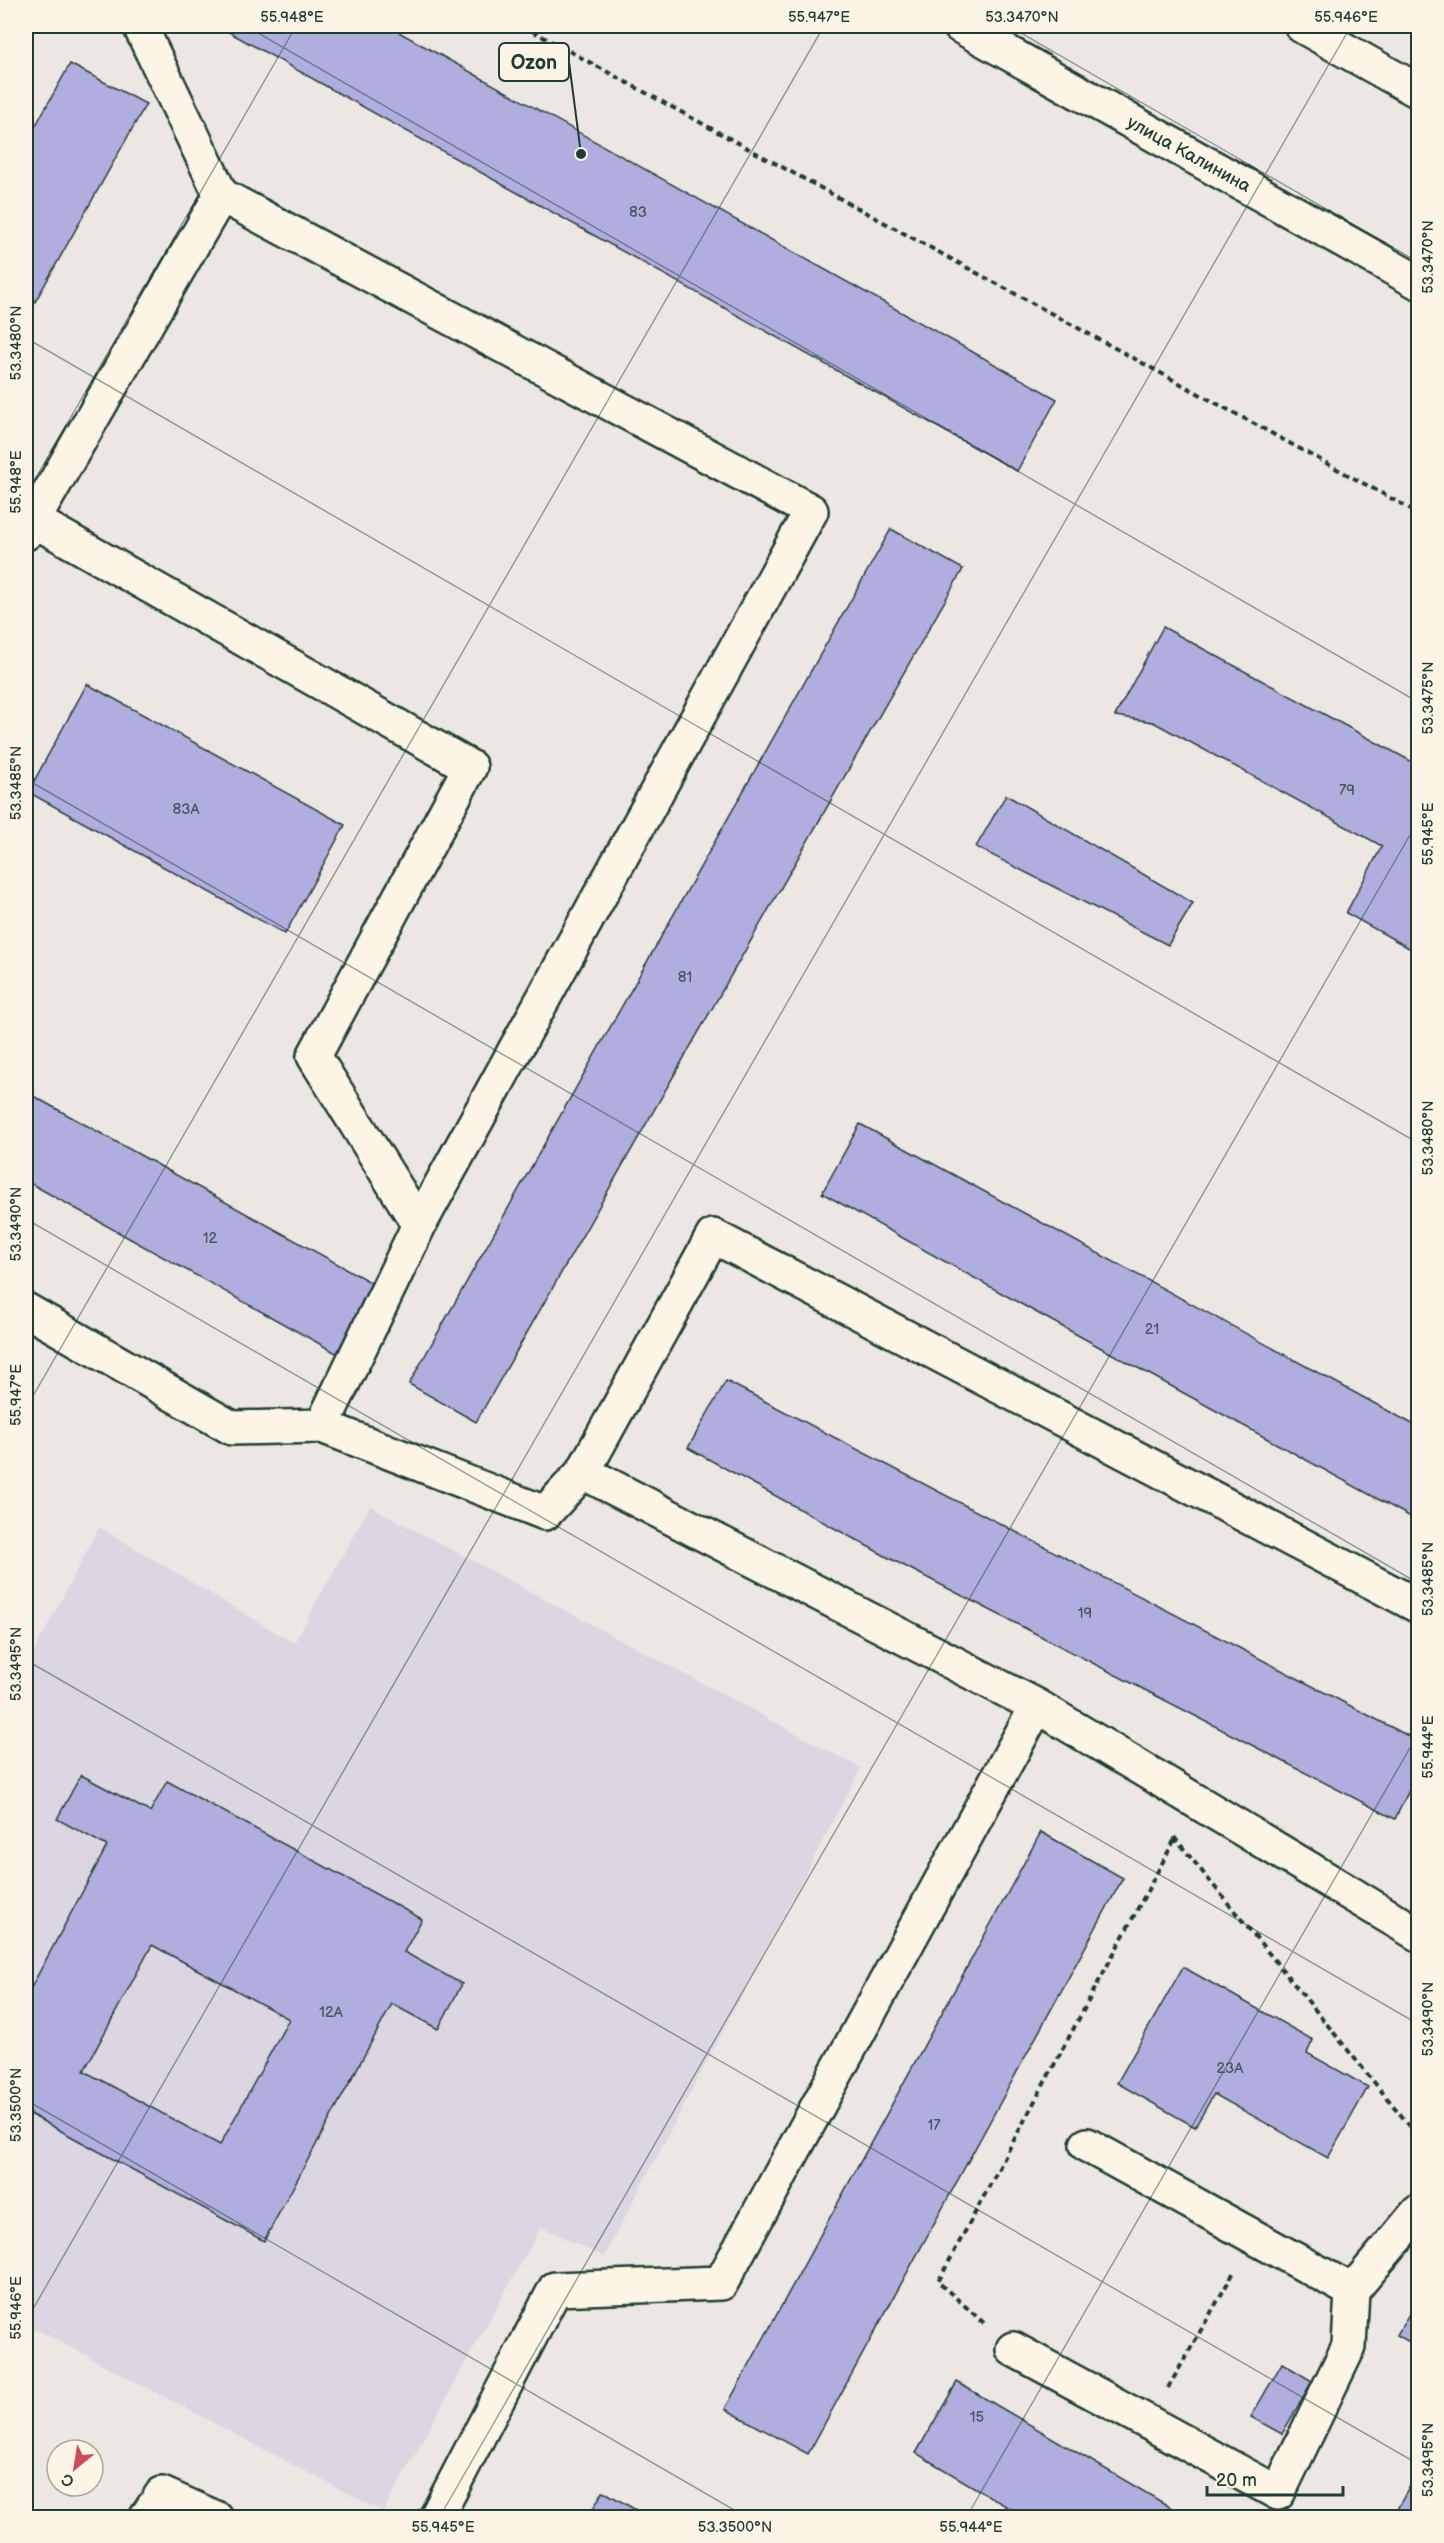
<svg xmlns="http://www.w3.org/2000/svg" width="1444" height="2543" font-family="'Balsamiq Sans',sans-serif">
<rect width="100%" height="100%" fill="#ede7e4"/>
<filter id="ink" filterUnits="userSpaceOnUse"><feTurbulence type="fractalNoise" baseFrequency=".0167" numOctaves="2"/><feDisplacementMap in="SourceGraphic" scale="12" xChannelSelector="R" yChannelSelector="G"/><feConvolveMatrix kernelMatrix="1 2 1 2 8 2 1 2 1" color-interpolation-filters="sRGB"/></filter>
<g filter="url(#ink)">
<path fill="#dbd6e2" d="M370,1506L861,1768L604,2257L541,2227L383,2512L26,2324V1667L99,1527L294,1643Z"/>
<path fill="#b0aedf" stroke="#1f3d34" stroke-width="1.5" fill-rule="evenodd" d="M218,26H388L1057,399L1017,471Z
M70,64L146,104L26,318V143Z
M891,529L963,569L476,1422L409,1384Z
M1163,627L1418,765V784L1411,797L1418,801V953L1346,913L1382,846L1153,722L1115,716Z
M87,684L345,825L285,934L28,792Z
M1006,795L1193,903L1168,945L976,847Z
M26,1092L383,1289L345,1358L26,1181Z
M860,1124L1418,1427V1521L1030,1309L822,1193Z
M726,1381L1418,1741V1772L1395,1819L889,1558L688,1448Z
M81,1775L150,1812L167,1781L422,1919L404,1952L462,1984L438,2029L392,2004L264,2241L26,2112V1997L107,1846L57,1819ZM152,1945L289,2019L220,2145L84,2071Z
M1041,1832L1123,1878L808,2454L725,2409Z
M1183,1967L1313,2040L1307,2053L1368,2087L1328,2158L1214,2094L1195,2127L1117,2083Z
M1418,2298V2347L1397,2335Z
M1282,2363L1312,2381L1282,2434L1251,2417Z
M957,2382L1189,2518H1026L916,2453Z
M1418,2472V2518H1392Z
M603,2491L650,2518H588Z
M26,2511L37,2518H26Z"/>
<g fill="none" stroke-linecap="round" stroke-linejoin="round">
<defs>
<path id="minor" d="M140,26L221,195
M960,26L1418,282
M1302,26L1418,91
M33,520L470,767L314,1056L419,1225
M26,533L221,195L811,511L419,1225L322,1426
M26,1310L232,1428L322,1426L545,1513L583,1472
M1418,1606L713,1236L583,1472L1037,1706L1418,1934
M1087,2145L1352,2291
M1013,2349L1278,2493L1349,2346L1352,2291L1418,2212
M146,2518L162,2494L216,2518
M436,2518L555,2289L721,2283L1037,1706"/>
</defs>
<use href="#minor" stroke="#1f3d34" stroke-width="38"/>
<path stroke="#1f3d34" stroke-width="4" stroke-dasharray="6 4.5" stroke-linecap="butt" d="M523,26L1418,513
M1412,26L1418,29
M1174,1837L1418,2136
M984,2323L938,2282L1175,1839
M1168,2388L1234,2272"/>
<use href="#minor" stroke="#fcf5e5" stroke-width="33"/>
</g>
</g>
<path fill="none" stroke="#1f3d34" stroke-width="1.5" stroke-opacity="0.45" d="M246,26L1418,702M1009,26L1418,262M26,338L1418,1143M26,495L296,26M26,779L1418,1583M26,1219L1418,2024M26,1408L824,26M26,1660L1418,2464M26,2100L748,2518M26,2321L1351,26M439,2518L1418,821M966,2518L1418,1734"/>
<g text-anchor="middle" stroke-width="4.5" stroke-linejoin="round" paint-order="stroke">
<g font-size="15" fill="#43595f">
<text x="638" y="217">83</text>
<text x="1347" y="795">79</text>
<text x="186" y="814">83А</text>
<text x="685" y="982">81</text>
<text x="210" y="1243">12</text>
<text x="1152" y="1334">21</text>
<text x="1085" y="1618">19</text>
<text x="331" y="2017">12А</text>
<text x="1230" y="2073">23А</text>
<text x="934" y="2130">17</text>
<text x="977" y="2422">15</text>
</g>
<g font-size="18" fill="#1f3d34" stroke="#fcf5e5">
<text transform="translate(1189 154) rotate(29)" y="6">улица Калинина</text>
</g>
</g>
<path fill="none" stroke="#1f3d34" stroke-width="2" d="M581 154L569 62"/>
<circle fill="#1f3d34" stroke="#fcf5e5" stroke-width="2" cx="581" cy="154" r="6"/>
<rect fill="#fcf5e5" stroke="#1f3d34" stroke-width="2" x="499" y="43" width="70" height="38" rx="6"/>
<g font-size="20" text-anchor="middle" font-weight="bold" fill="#1f3d34">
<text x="534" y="69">Ozon</text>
</g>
<rect width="1444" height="2543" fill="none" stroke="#fcf5e5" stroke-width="66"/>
<g transform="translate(75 2468) rotate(210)"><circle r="28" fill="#fcf5e5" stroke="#a4ab9e" stroke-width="1.5"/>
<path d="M0-4.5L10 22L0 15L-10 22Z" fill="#d1495b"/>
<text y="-9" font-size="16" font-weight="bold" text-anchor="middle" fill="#1f3d34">С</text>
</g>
<path d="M1207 2486v9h136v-9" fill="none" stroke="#1f3d34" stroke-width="3"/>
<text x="1216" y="2486" font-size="18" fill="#1f3d34" stroke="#fcf5e5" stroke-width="4.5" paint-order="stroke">20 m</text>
<rect x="33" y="33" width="1378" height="2477" fill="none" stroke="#1f3d34" stroke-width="2"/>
<g font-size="15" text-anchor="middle" fill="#1f3d34">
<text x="292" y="22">55.948°E</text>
<text x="819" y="22">55.947°E</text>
<text x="1022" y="22">53.3470°N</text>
<text x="1346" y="22">55.946°E</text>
<text transform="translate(1428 257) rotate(-90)" y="5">53.3470°N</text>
<text transform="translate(16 343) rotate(-90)" y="5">53.3480°N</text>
<text transform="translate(16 482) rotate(-90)" y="5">55.948°E</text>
<text transform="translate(1428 698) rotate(-90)" y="5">53.3475°N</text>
<text transform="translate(16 783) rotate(-90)" y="5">53.3485°N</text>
<text transform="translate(1428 834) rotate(-90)" y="5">55.945°E</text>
<text transform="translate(1428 1138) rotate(-90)" y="5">53.3480°N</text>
<text transform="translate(16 1224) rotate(-90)" y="5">53.3490°N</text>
<text transform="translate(16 1395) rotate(-90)" y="5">55.947°E</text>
<text transform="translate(1428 1579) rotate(-90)" y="5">53.3485°N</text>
<text transform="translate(16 1664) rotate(-90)" y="5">53.3495°N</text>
<text transform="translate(1428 1747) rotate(-90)" y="5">55.944°E</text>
<text transform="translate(1428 2019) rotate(-90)" y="5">53.3490°N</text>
<text transform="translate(16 2105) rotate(-90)" y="5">53.3500°N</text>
<text transform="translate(16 2308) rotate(-90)" y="5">55.946°E</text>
<text transform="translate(1428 2460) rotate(-90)" y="5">53.3495°N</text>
<text x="443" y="2532">55.945°E</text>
<text x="735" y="2532">53.3500°N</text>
<text x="971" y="2532">55.944°E</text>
</g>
</svg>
